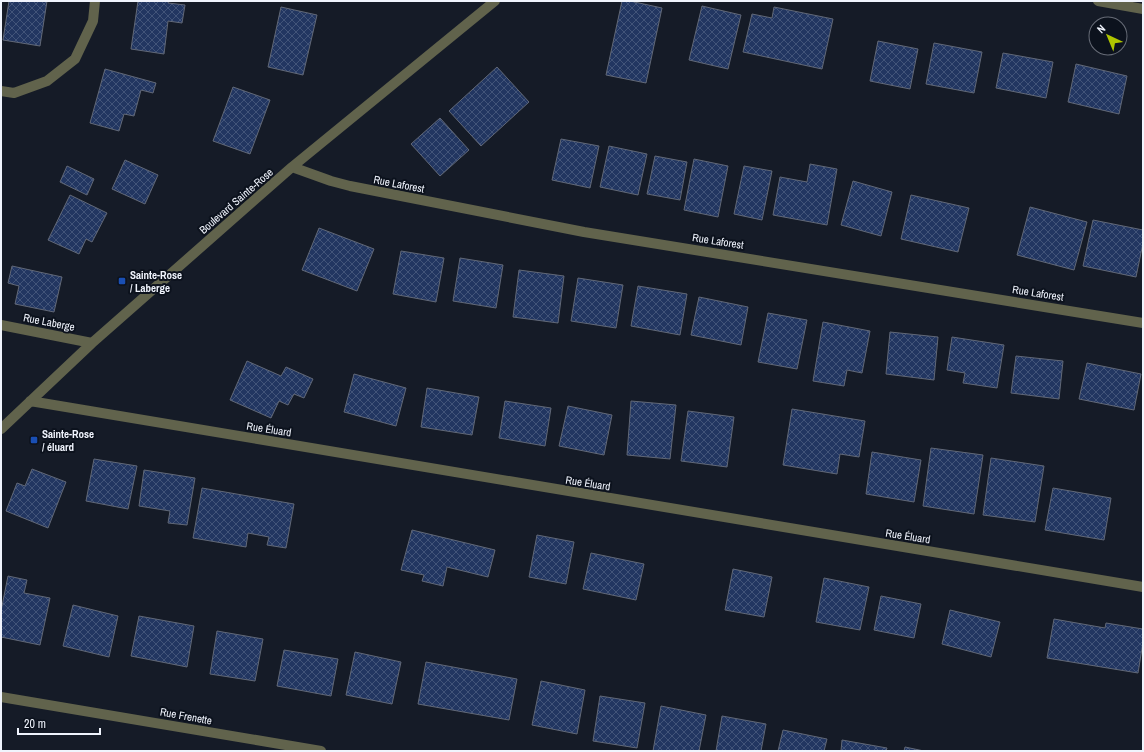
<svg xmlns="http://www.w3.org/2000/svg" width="1144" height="752" font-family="'Archivo Narrow',sans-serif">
<defs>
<pattern id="building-cross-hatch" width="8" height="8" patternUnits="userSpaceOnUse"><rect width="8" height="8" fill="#223661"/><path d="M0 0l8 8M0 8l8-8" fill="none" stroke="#425479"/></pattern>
</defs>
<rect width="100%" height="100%" fill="#151b27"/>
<path fill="url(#building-cross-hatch)" stroke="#616877" d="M9,1H47L40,46L3,40Z
M138,1H169L168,3L185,5L182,23L168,21L164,54L131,49Z
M622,1H630L662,8L646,83L606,75Z
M702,6L741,15L728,69L689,60Z
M281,7L317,15L303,75L268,67Z
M774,7L833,19L822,69L743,52L752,14L772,18Z
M878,41L918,49L910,89L870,81Z
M934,43L982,52L974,93L926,84Z
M1003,53L1053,62L1046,98L996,88Z
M1076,64L1127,76L1119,114L1068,102Z
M497,67L529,102L481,146L449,111Z
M105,69L156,83L153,93L141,90L134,116L124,114L119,131L90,123Z
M233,87L270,100L250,154L213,141Z
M440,118L469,150L440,176L411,144Z
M561,139L599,146L590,188L552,180Z
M609,146L647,154L638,195L600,187Z
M655,156L687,162L680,200L647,194Z
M694,159L728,166L718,217L684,210Z
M125,160L158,175L145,204L112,189Z
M810,164L837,169L827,225L773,215L780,177L807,182Z
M67,166L94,179L87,195L60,182Z
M744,166L772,171L762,220L734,214Z
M853,181L892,192L881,236L841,225Z
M70,195L107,213L92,242L86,239L79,254L48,240Z
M911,195L969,208L958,252L901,239Z
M1030,207L1087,222L1074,270L1017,255Z
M1093,220L1143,230V243L1136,277L1083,266Z
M319,228L374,249L357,291L302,270Z
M401,251L444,258L436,302L393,294Z
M460,258L503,265L496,308L453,301Z
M12,266L62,277L54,312L15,304L19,286L8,283Z
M519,270L564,276L558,323L513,317Z
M578,278L623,285L616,328L571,321Z
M638,286L687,294L680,335L631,326Z
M699,297L748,307L741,345L691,335Z
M768,313L807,320L797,369L758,362Z
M823,322L870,331L862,373L847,370L844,386L813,381Z
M890,332L938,337L934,380L886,374Z
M952,337L1004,345L997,388L963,383L965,373L947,370Z
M1016,356L1063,361L1059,399L1011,393Z
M247,361L281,376L286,367L313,379L304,398L294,394L288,405L279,401L271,418L230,400Z
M1087,363L1141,374L1134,410L1079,399Z
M354,374L406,388L396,426L344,412Z
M427,388L479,397L472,435L421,427Z
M505,401L551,408L545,446L499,438Z
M631,401L676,405L670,459L627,455Z
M568,406L612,415L604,455L559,446Z
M792,409L865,421L859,457L840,454L837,474L783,465Z
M688,411L734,417L727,467L681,461Z
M931,448L983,455L974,514L923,506Z
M872,452L921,460L914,502L866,494Z
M991,458L1044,466L1035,522L983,515Z
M94,459L137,466L128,509L86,501Z
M32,469L66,482L48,528L6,511L17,483L25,486Z
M144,470L195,478L187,525L168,523L170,511L139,506Z
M202,488L294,504L286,548L267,545L269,537L248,533L246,547L193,538Z
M1053,488L1111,498L1104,540L1045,530Z
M412,530L495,550L488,577L447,567L443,586L422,581L424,575L401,570Z
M537,535L574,542L566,584L529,577Z
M591,553L644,564L636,600L583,589Z
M733,569L772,577L764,617L725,610Z
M8,576L27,580L24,593L50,598L40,645L1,637V611Z
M824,578L869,587L860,630L816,622Z
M881,596L921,604L914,638L874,630Z
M73,605L118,616L109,657L63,646Z
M950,610L1000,622L991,657L942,644Z
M139,616L194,626L187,667L131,656Z
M1054,619L1105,628L1106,623L1143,629V642L1138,673L1047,658Z
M217,631L263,639L255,681L210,674Z
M284,650L338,659L331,696L277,686Z
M355,652L401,662L392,704L346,695Z
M426,662L517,679L509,720L418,704Z
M541,681L585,690L577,734L532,725Z
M600,696L645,703L637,748L593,741Z
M661,706L706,715L699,751H653Z
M722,716L766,724L761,751H716Z
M783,730L827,739L824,751H778Z
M842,740L887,748L886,751H841Z
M905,747L924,751H904Z"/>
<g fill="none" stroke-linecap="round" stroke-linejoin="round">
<path stroke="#61634c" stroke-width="10" d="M1098,1L1143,9
M1,91L14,93L47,81L75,59L93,21L95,1
M292,167L331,181L350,186L584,232L1143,323
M1,325L92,343
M30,401L1143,587
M1,429L92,343L292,167L495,1
M1,697L321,751"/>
</g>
<g fill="#1a4fb4" stroke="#0c121d" stroke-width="1.5">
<rect x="118" y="277" width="8" height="8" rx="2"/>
<rect x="30" y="436" width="8" height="8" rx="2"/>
</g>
<g text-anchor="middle" stroke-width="4" stroke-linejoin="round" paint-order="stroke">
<g font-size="11" fill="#f0f4fd" stroke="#0c121d">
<text transform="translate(399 184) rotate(11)" y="4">Rue Laforest</text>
<text transform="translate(236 201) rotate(-41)" y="4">Boulevard Sainte-Rose</text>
<text transform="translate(718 241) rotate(9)" y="4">Rue Laforest</text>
<text transform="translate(1038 293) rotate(9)" y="4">Rue Laforest</text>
<text transform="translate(49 322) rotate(11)" y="4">Rue Laberge</text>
<text transform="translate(269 429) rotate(9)" y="4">Rue Éluard</text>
<text transform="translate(588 483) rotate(9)" y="4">Rue Éluard</text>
<text transform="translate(908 536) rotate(9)" y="4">Rue Éluard</text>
<text transform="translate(186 716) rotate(10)" y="4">Rue Frenette</text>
</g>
<g font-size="11" font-weight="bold" fill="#f0f4fd" stroke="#0c121d" text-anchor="start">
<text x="130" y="279">Sainte-Rose<tspan x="130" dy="13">/ Laberge</tspan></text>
<text x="42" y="438">Sainte-Rose<tspan x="42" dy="13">/ éluard</tspan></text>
</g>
</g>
<rect width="1144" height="752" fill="none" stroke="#f0f4fd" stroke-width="4"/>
<g transform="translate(1108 36) rotate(316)"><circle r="19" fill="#0c121d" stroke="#676c77"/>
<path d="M0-3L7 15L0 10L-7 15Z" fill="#b0c500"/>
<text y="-6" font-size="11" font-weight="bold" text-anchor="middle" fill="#f0f4fd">N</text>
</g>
<path d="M18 728v6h82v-6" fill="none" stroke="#f0f4fd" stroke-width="2"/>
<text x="24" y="728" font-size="12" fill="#f0f4fd" stroke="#0c121d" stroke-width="3" paint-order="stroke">20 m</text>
</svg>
